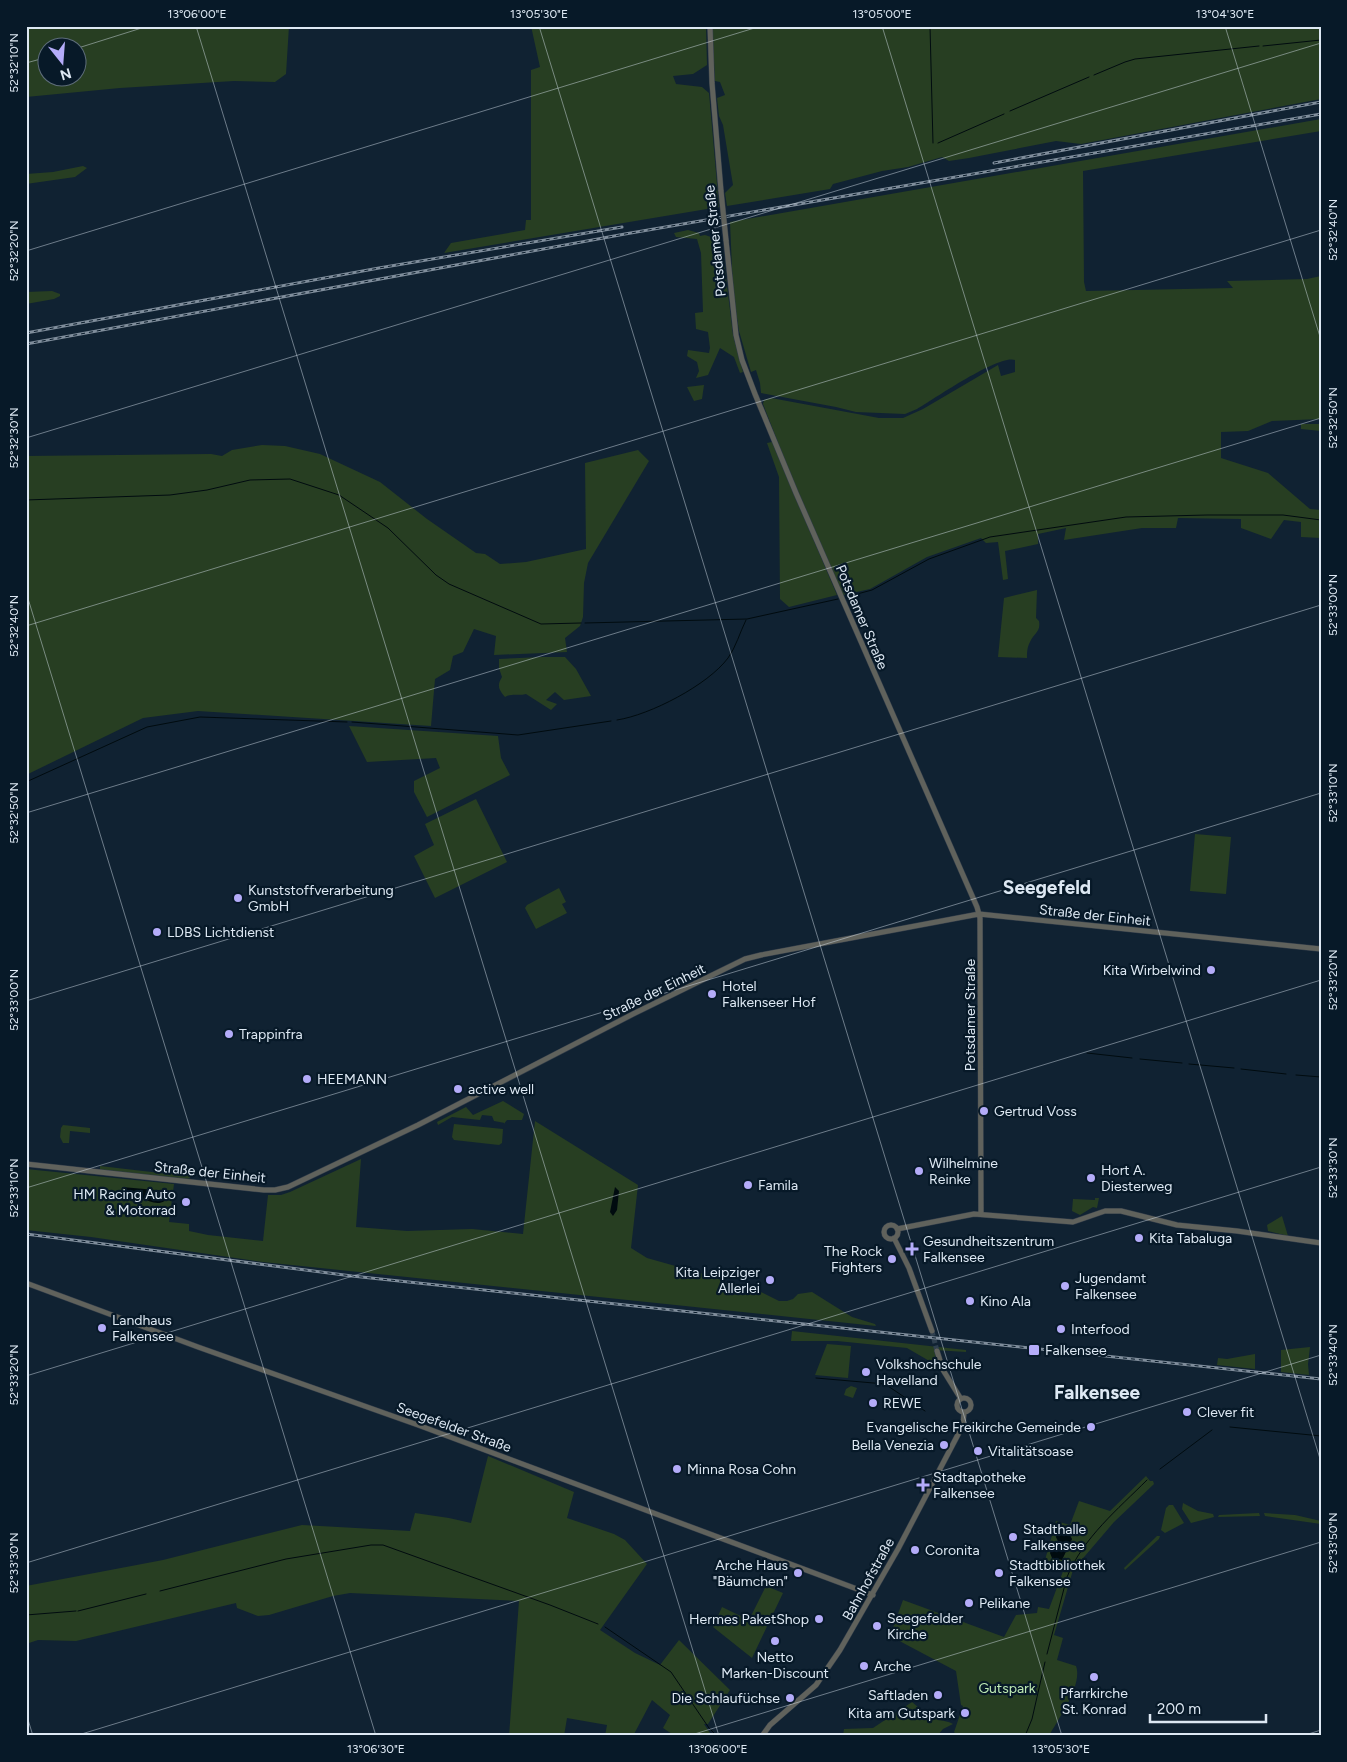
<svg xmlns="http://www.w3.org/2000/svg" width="1347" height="1762" font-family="Figtree,sans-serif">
<rect width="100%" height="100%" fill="#102232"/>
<path fill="#273e22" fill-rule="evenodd" d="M26,26H289L286,74L275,82L234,81L120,88L26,97ZM48,48H78V78H48Z
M531,26H706L707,65L693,74L673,76L676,84L702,87L709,93L719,207L444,253L451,243L525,230L526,220H531V70L540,67Z
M712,26H1321V99L1081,144L1056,141L969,158L949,161L942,157L908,167L882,171L833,184L830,189L727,206L725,193L733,185L723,125L719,116L717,98L725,95L720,82L715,81Z
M1321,119V131L1083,171L1084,282L1086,291L1233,288L1227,281L1307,279L1321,276V419L1272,421L1248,431L1221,432V458L1268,473L1310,509L1321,510V538L1301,537V522L1284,520L1271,539L1241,528V519L1178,518L1176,528H1142L1064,540L1066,528L1038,534V544L1005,551L1008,579L1003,580L998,542L986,543L981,538L927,557L870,589L843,595L791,476L763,404L764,400L771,398L879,418H903L923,409L998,365L1001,376L1015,372V360C999,354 934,399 917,409L905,414L856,412L836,407L761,393L760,383L756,370L751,372L739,331L733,291L730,222Z
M83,166L87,168L75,177L26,184V174L53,172Z
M688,230L699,233L700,236L705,235L717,239L723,252L733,335L743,372L740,373L734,357L720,348L708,375L696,378L699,371L697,362L687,356L688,350L709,353L710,348L708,332L696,329L695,313L703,312L701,253L697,239L676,237L674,233Z
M52,291L60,294V296L54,299L26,304V292Z
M704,385L702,399L694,401L687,387Z
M1301,424H1321V431L1301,429Z
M772,442L837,595L789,607L780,599L779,477L767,443Z
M262,445L285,446L320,454L380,482L427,519L476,553L485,554L500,564L526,562L586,549L585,463L638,450L649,461L588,563L584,583L583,617L580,626L565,638L567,652L494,655L496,636L474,629L463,652L453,656L450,670L435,679L431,726L198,711L143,718L26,775V456L211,454L222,456L232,450Z
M1037,590L1036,618L1039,621C1041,632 1034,633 1030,642C1027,647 1027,653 1027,658L998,657L1004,598Z
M542,657H565L576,669L591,696L564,700L555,692L546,700L557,704L551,710L526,694C519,696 511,693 505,697C498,689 497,685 502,677L499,668V659Z
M349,726L498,736L501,758L510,775L427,817L414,792V781L440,768L436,758L367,762Z
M476,799L507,862L435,898L414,856L434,845L425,824Z
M1195,834L1231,837L1226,894L1190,891Z
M559,888L566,902L562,904L567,913L536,929L525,908L527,905Z
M503,1101L524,1114L522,1120H507L503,1125L505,1123L494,1121L492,1116L482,1115L480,1120L452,1117L438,1125L437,1122L466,1107L473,1115Z
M535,1121L638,1185L631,1248L647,1258L725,1280L724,1283L753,1286V1288L779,1301H787L793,1299L798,1294L812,1292L852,1317L875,1324L876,1326L263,1262L91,1237L26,1230V1169L174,1184L169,1222L189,1224V1231L208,1235L263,1241L268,1195H281L290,1192L361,1159L356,1227L407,1231L472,1229L523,1234Z
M454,1124L503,1129L502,1143L499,1145L454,1140L452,1137Z
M63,1125L90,1128V1133L70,1131L69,1143H63L60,1137L61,1128Z
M181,1164L188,1165L192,1174L190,1178L187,1179L100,1170V1166L169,1174L174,1171Z
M1095,1198H1099L1097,1208L1093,1207L1080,1215L1072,1211L1073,1199L1095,1200Z
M1282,1216L1288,1236L1268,1231L1267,1225Z
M792,1331L966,1350V1352L934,1350L938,1366L907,1348L837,1341H791Z
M827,1344L851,1346L848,1378L815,1375Z
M1310,1347L1308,1364L1309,1375L1281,1372V1350Z
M1255,1354V1369L1217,1365L1218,1358L1227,1359Z
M851,1386L857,1388L853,1398L844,1395L846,1389Z
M488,1456L574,1492L567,1518L614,1534L625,1540L647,1564L600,1630L635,1653L660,1665L679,1640L730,1690L708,1724H704L712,1736H675L663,1728L670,1715L652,1700L633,1736H605L607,1725L567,1718L564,1736H509L519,1601L350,1593L333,1596L269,1615L258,1616L237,1608L236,1603L76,1641L38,1640L26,1644V1586L163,1560L302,1525L410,1531L415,1513L449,1518L471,1523Z
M1146,1476L1150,1481H1153L1154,1484L1114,1522L1073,1570L1054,1635L1063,1638L1057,1660L1076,1666C1083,1685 1058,1719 1049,1736H958L954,1732L963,1706L961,1705L956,1671L890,1636L903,1600L1004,1637L1016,1615L1037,1613L1038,1607L1049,1609L1065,1566L1045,1560L1056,1521L1070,1525L1079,1501L1110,1511ZM1056,1537L1072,1539L1062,1559L1050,1553L1058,1541Z
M1183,1503L1198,1511L1213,1514L1214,1517L1191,1523L1182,1509Z
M1169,1505H1173L1184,1523L1165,1533L1161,1530L1166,1508Z
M1259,1513L1260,1516L1218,1517L1219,1515Z
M1264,1513L1295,1515L1321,1521V1524L1265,1516Z
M1157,1536H1160L1159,1539L1125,1570L1124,1568Z
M766,1586L783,1593L752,1658L713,1627L722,1607L749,1620Z
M912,1702C920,1709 927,1715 937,1719C943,1721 948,1721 953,1724L943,1729L937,1736H843L844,1729L873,1728Z"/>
<path fill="#000b0f" d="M122,1187L167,1191L169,1195C161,1214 137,1194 124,1189Z
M615,1187L619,1191L617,1210L613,1216L610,1212Z
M1058,1527L1067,1529L1072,1539L1062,1560L1052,1558L1050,1553L1058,1541L1056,1537Z"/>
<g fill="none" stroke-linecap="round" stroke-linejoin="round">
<path stroke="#000b0f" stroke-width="1" d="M930,26L933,143
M1263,46L1321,40
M1094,75L1125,62L1135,59L1259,46
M1010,111L1089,77
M938,143L1004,114
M26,500L170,495L207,490L250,480L290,479L339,495L388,528L436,575L449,584L541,624L581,623
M846,597L872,590L929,559L990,537L1126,517L1207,515H1283L1321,520
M585,623L747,619L838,599
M617,720C650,715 708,685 728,658C736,647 740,632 746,620
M352,722L518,735L611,721
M26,782L147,727L200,717L347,722
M1087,1053L1132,1058
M1140,1059L1182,1063
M1189,1064L1234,1068
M1241,1069L1286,1074
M1296,1075L1321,1077
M816,1378L885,1384L925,1411
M1230,1427L1321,1436
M1160,1469L1212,1430
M160,1591L286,1559L371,1545H383L550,1605L598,1624
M78,1611L146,1594
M26,1615L76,1611
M605,1627L671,1672L709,1728L717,1736
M1047,1654L1067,1577C1083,1538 1118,1509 1147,1480
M1025,1736L1032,1719L1045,1662"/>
<path stroke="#2f404f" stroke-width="5" stroke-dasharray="5 2.5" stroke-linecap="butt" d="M932,1331L937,1351"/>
<defs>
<path id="secondary" d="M710,26L712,83L721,191
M726,240L736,335L742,360L755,394L796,493L977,907L980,918L981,1214
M26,1164L264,1190H275L288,1187L418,1125L633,1014L745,959L761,955L979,914L1321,949
M884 1232a7 7 0 1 1 14 0a7 7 0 1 1-14 0Z
M897,1229L974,1214L1073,1222L1105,1211H1121L1177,1225L1237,1231L1321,1243
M894,1238L909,1268L932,1331
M26,1283L198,1347L418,1425L873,1595
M937,1351L943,1370L961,1399
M957 1405a7 7 0 1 1 14 0a7 7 0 1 1-14 0Z
M762,1736L770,1725L816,1685L840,1650L898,1549L963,1425L964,1412"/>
</defs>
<use href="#secondary" stroke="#313c49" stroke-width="6"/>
<use href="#secondary" stroke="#60625c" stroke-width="5"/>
<defs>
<path id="rail" d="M994,163L1321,102
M26,333L379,268L622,227
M26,344L625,234L1321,114
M26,1234L352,1276L1321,1379"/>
</defs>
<use href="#rail" stroke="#7f8d9b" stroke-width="3"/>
<use href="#rail" stroke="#071928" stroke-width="1" stroke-dasharray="4" stroke-linecap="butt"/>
<defs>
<path id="secondary-bridge" d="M721,191L726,240"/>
</defs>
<use href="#secondary-bridge" stroke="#313c49" stroke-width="6" stroke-linecap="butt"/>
<use href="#secondary-bridge" stroke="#60625c" stroke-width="5"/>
</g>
<path fill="none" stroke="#dde8f3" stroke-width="1" stroke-opacity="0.45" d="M196,26L719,1736M539,26L1062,1736M882,26L1321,1462M1225,26L1321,340M78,48L148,26M26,63L48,57M26,251L761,26M26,438L1321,43M26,592L376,1736M26,626L1321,230M26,813L1321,418M26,1001L1321,605M26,1188L1321,793M26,1376L1321,980M26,1563L1321,1167M26,1713L33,1736M75,1736L1321,1355M688,1736L1321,1542M1302,1736L1321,1730"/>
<g fill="#b4acf9" stroke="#071928" stroke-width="2">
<circle cx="238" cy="898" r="5"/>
<circle cx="157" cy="932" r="5"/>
<circle cx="1211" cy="970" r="5"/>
<circle cx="712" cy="994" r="5"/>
<circle cx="229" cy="1034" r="5"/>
<circle cx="307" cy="1079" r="5"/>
<circle cx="458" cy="1089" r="5"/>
<circle cx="984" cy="1111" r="5"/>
<circle cx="919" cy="1171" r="5"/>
<circle cx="1091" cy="1178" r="5"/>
<circle cx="748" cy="1185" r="5"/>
<circle cx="186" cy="1202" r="5"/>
<circle cx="1139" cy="1238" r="5"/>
<path d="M909.5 1241.5h5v5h5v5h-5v5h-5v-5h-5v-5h5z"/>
<circle cx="892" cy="1259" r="5"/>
<circle cx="770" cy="1280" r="5"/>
<circle cx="1065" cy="1286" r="5"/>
<circle cx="970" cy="1301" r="5"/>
<circle cx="102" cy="1328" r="5"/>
<circle cx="1061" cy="1329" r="5"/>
<rect x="1028" y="1344" width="12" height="12" rx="2.5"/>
<circle cx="866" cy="1372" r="5"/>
<circle cx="873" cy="1403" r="5"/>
<circle cx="1187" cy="1412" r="5"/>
<circle cx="1091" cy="1427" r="5"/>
<circle cx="944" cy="1445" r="5"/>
<circle cx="978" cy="1451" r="5"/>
<circle cx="677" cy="1469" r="5"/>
<path d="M920.5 1477.5h5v5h5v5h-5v5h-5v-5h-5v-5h5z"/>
<circle cx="1013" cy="1537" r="5"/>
<circle cx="915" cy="1550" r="5"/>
<circle cx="798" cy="1573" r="5"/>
<circle cx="999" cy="1573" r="5"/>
<circle cx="969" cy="1603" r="5"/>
<circle cx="819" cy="1619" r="5"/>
<circle cx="877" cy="1626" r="5"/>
<circle cx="775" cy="1641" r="5"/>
<circle cx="864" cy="1666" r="5"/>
<circle cx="1094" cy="1677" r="5"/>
<circle cx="938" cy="1695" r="5"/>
<circle cx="790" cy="1698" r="5"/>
<circle cx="965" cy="1713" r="5"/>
</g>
<g text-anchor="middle" stroke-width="4.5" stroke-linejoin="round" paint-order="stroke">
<g font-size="14" fill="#dde8f3" stroke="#071928">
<text transform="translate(715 241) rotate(-96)" y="5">Potsdamer Straße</text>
<text transform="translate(862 617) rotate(67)" y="5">Potsdamer Straße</text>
<text transform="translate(1095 915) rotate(6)" y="5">Straße der Einheit</text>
<text transform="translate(654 992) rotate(-26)" y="5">Straße der Einheit</text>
<text transform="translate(970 1015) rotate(-90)" y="5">Potsdamer Straße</text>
<text transform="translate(210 1172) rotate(6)" y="5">Straße der Einheit</text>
<text transform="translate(454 1427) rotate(20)" y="5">Seegefelder Straße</text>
<text transform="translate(868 1579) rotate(-61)" y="5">Bahnhofstraße</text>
</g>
<g font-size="14" fill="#dde8f3" stroke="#071928" text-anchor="start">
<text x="248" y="895">Kunststoffverarbeitung<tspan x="248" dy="16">GmbH</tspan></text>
<text x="167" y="937">LDBS Lichtdienst</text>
<text x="1201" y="975" text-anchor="end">Kita Wirbelwind</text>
<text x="722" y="991">Hotel<tspan x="722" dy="16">Falkenseer Hof</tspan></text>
<text x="239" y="1039">Trappinfra</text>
<text x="317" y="1084">HEEMANN</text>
<text x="468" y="1094">active well</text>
<text x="994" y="1116">Gertrud Voss</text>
<text x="929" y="1168">Wilhelmine<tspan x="929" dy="16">Reinke</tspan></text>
<text x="1101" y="1175">Hort A.<tspan x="1101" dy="16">Diesterweg</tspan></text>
<text x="758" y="1190">Famila</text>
<text x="176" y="1199" text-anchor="end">HM Racing Auto<tspan x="176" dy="16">&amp; Motorrad</tspan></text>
<text x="1149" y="1243">Kita Tabaluga</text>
<text x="923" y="1246">Gesundheitszentrum<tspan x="923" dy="16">Falkensee</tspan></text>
<text x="882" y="1256" text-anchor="end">The Rock<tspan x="882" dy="16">Fighters</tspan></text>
<text x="760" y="1277" text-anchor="end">Kita Leipziger<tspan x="760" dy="16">Allerlei</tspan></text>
<text x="1075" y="1283">Jugendamt<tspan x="1075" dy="16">Falkensee</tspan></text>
<text x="980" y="1306">Kino Ala</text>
<text x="112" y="1325">Landhaus<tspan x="112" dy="16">Falkensee</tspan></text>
<text x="1071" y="1334">Interfood</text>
<text x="1045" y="1355">Falkensee</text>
<text x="876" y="1369">Volkshochschule<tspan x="876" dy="16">Havelland</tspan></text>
<text x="883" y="1408">REWE</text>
<text x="1197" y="1417">Clever fit</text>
<text x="1081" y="1432" text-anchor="end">Evangelische Freikirche Gemeinde</text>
<text x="934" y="1450" text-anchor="end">Bella Venezia</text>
<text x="988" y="1456">Vitalitätsoase</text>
<text x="687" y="1474">Minna Rosa Cohn</text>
<text x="933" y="1482">Stadtapotheke<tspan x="933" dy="16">Falkensee</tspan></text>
<text x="1023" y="1534">Stadthalle<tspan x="1023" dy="16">Falkensee</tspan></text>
<text x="925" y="1555">Coronita</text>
<text x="788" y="1570" text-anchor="end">Arche Haus<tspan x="788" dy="16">"Bäumchen"</tspan></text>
<text x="1009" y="1570">Stadtbibliothek<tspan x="1009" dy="16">Falkensee</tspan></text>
<text x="979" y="1608">Pelikane</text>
<text x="887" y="1623">Seegefelder<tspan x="887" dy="16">Kirche</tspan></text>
<text x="809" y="1624" text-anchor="end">Hermes PaketShop</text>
<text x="775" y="1662" text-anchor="middle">Netto<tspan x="775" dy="16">Marken-Discount</tspan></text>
<text x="874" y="1671">Arche</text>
<text x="1094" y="1698" text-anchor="middle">Pfarrkirche<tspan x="1094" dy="16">St. Konrad</tspan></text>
<text x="928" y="1700" text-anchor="end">Saftladen</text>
<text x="780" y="1703" text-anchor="end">Die Schlaufüchse</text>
<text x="955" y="1718" text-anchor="end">Kita am Gutspark</text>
</g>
<g font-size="14" fill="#beeab4" stroke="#071928">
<text x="1007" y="1693">Gutspark</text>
</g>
<g font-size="19" font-weight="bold" fill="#dde8f3" stroke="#071928">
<text x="1047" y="894">Seegefeld</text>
<text x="1097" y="1399">Falkensee</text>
</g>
</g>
<rect width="1347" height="1762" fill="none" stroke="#071928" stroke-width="55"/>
<g transform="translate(62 62) rotate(163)"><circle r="24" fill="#071928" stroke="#5d6c79"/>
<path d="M0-4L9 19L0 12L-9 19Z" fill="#b4acf9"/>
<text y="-8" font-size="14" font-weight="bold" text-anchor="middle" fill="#dde8f3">N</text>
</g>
<path d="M1150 1714v8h116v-8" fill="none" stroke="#dde8f3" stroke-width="2.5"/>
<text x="1157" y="1714" font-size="15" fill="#dde8f3" stroke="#071928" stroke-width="4" paint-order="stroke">200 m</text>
<rect x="28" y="28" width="1292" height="1706" fill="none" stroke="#dde8f3" stroke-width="2"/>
<g font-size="12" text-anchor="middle" fill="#dde8f3">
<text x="197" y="18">13°06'00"E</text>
<text x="539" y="18">13°05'30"E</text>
<text x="882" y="18">13°05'00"E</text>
<text x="1225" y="18">13°04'30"E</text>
<text transform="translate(14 63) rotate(-90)" y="4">52°32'10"N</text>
<text transform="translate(1333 230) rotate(-90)" y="4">52°32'40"N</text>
<text transform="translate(14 251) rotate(-90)" y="4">52°32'20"N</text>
<text transform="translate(1333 418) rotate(-90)" y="4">52°32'50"N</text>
<text transform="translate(14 438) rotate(-90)" y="4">52°32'30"N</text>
<text transform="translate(1333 605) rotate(-90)" y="4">52°33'00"N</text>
<text transform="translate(14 626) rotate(-90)" y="4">52°32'40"N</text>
<text transform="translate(1333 793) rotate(-90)" y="4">52°33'10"N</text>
<text transform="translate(14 813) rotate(-90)" y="4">52°32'50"N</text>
<text transform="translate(1333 980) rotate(-90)" y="4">52°33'20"N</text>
<text transform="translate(14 1000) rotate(-90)" y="4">52°33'00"N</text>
<text transform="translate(1333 1168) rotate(-90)" y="4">52°33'30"N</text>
<text transform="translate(14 1188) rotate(-90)" y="4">52°33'10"N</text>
<text transform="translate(1333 1355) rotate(-90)" y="4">52°33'40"N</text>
<text transform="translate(14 1375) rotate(-90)" y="4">52°33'20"N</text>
<text transform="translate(1333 1543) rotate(-90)" y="4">52°33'50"N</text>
<text transform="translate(14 1563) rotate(-90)" y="4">52°33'30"N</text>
<text x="376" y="1753">13°06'30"E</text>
<text x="718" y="1753">13°06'00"E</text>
<text x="1061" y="1753">13°05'30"E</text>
</g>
</svg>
